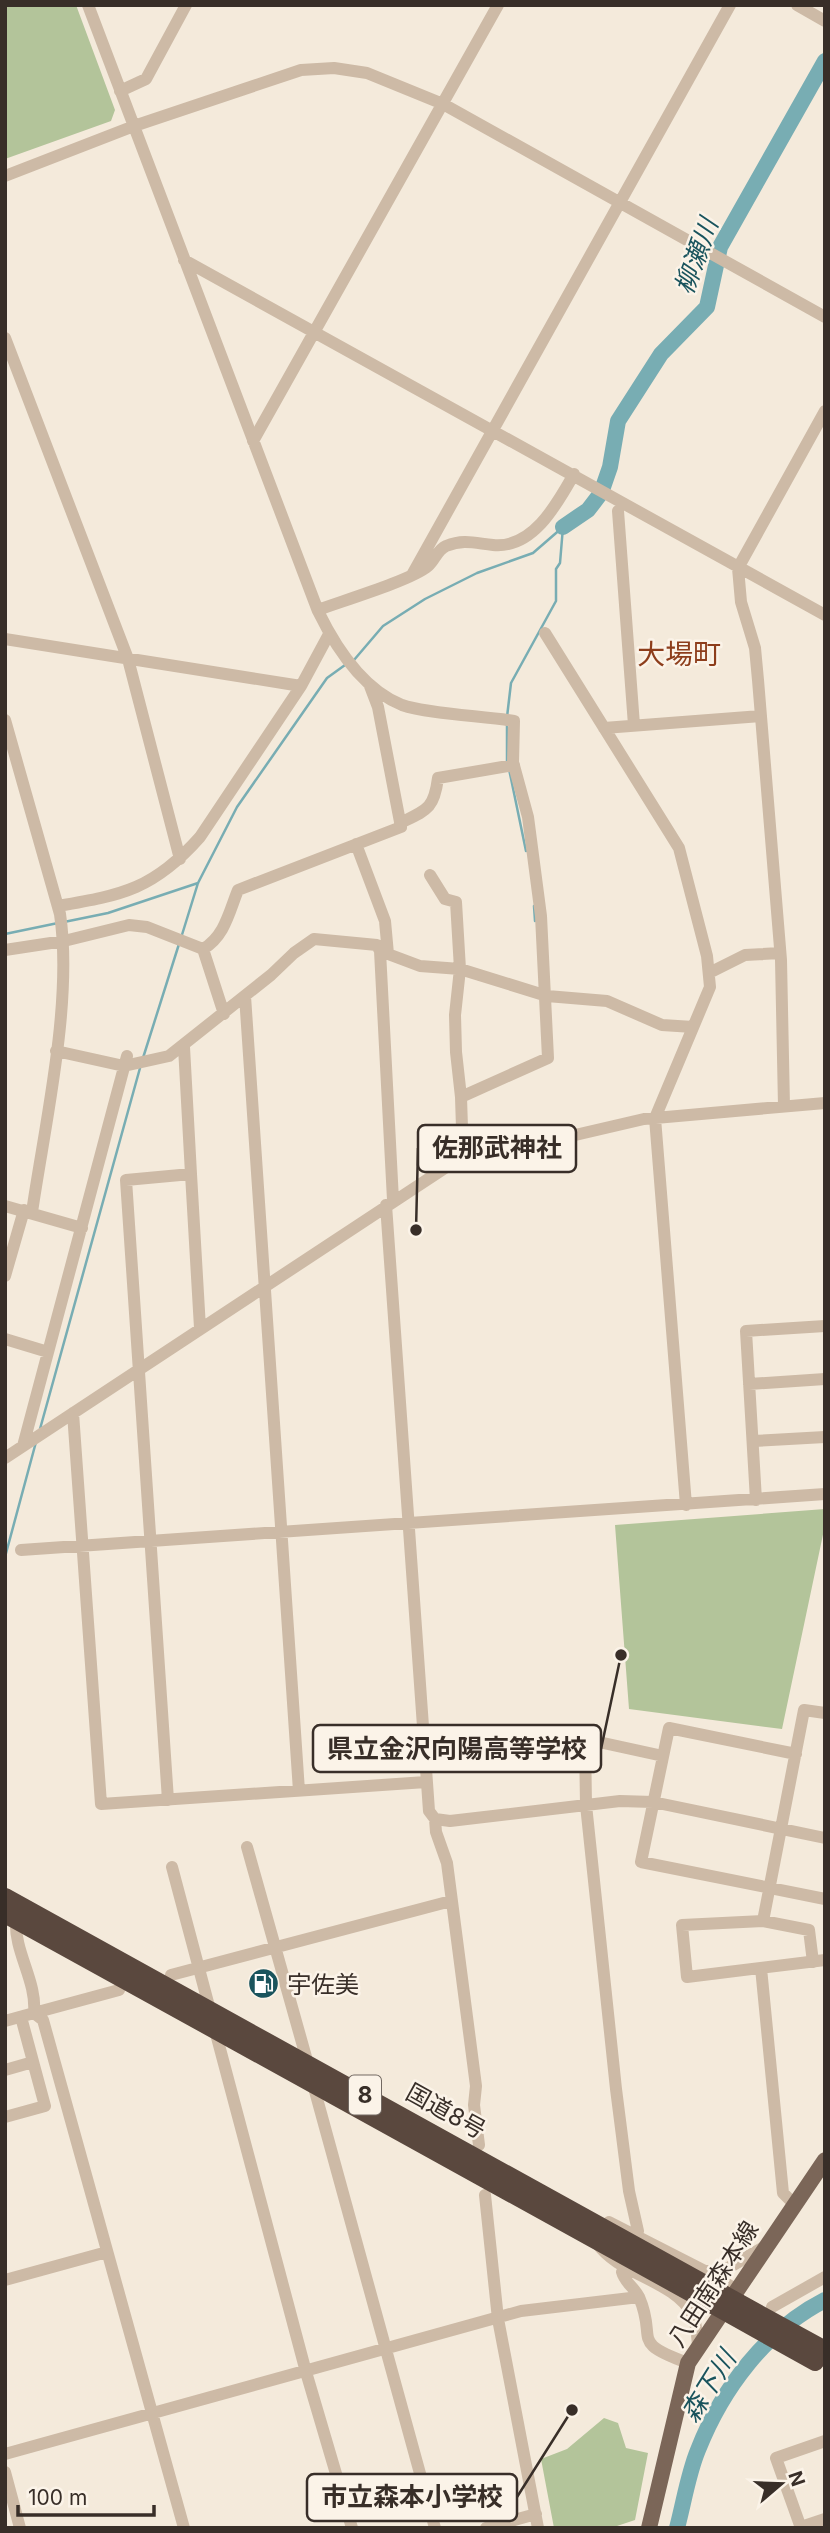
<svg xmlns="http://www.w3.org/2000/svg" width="830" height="2533" font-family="Inter,'Noto Sans JP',sans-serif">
<rect width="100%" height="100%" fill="#f4eadb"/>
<!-- green -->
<path fill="#b3c49a" d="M5,5H76L115,110L111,121L5,159Z
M825,1509V1525L782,1729L629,1709L615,1525Z
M604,2418L618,2423L626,2448L648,2453L635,2520L611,2528H554L541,2459L567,2449Z"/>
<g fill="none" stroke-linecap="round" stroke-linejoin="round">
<!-- stream -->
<path stroke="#78adb3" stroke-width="2.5" d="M354,660L383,626L425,599L477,573L533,553L563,527
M507,717L511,683L556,601V569L560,563L563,527
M507,723V762
M509,769L526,851
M534,906L535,921
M64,922L108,913L198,883
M5,934L58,923
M181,938L198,883L237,807L327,678L345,665
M143,1058L179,944
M40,1429L140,1068
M5,1557L36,1442"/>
<!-- river -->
<path stroke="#78adb3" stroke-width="16" d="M563,527L588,510L601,493L610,467L618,421L661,354L707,307L720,247L825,61
M677,2528C684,2502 688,2474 698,2450C722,2389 766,2330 825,2300"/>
<!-- minor -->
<path stroke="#cdbaa6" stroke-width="12" d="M88,5L318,611C336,648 362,689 402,705C428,714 484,716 514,721L513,762L528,817L541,916L548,1058L461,1097L463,1159
M797,5L825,21
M120,91L146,79L186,5
M5,176L134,126L301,70L334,68L367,73L443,104L825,317
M184,260L825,615
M5,338L128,659L180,859
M253,441L498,5
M618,511L634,725
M412,575L730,5
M318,610C342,601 412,580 428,566C435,560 437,550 446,546C464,539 474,543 493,545C533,549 557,504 574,474
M545,633L679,848L707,956L710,987L655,1118L686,1505
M5,639L301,686
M5,720L60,914C73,1002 45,1123 32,1212
M604,728L761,716
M400,823C427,810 434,809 438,778L514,765
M356,844L385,921L388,954
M430,875L445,899L456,902L460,969L455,1015L456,1052L461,1097
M58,906C123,895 154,889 200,837L301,686L329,634
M203,949L224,1014
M5,950L64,941L129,925L147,927L203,949C225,936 229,912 238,890L401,827L378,707L370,686
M380,951L393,1200
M709,973L745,955L780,953
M245,996L299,1791
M184,1047L191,1174
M56,1051L124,1066L169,1056L271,975L294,953L314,939L377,945L380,951L420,966L460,969L547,996L607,1001L662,1025L693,1027
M784,1106L781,960L758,680L755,648L741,602L738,568L825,411
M386,1205L429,1811L435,1819L450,1821L620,1801L653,1802L825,1838
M5,1206L82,1228
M5,1276L24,1210
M5,1339L48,1352
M749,1384L825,1379
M73,1413L101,1804L426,1782
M753,1441L825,1437
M23,1446L127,1056
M5,1458L451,1164L644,1119L825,1103
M756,1500L746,1331L825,1326
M21,1550L825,1494
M796,1754L669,1728L641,1862L825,1899
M168,1800L126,1180L191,1174L200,1328
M435,1819L436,1832L447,1863L476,2086L474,2105L479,2145
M247,1847L308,2064
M172,1867L210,2010
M763,1921L804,1710L825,1713
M813,1962L809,1930L763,1921L682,1925L687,1977L825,1960
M761,1968L783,2193L794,2204
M171,1975L451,1901
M34,2013L43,2020L184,2528
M34,2013L119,1990
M5,2021L34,2013C37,1981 14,1952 16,1920
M215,2030L306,2372L352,2528
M5,2070L33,2062
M313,2084L435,2528
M5,2117L45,2106L21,2017
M485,2195L498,2319L538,2528
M609,2222L705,2271H723L764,2247
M638,2231L629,2191L616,2089L586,1805L585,1739L663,1756
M597,2243C618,2275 674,2280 692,2314C697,2323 697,2336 698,2346
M706,2271L737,2290
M5,2280L107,2252
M639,2297C658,2341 628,2341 688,2363
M772,2307L825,2277
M5,2454L521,2311L639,2297C634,2287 625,2283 622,2272
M5,2472L20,2528
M801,2527L825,2519
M486,2528L536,2514
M801,2528L776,2458L825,2441"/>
<!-- major -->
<path stroke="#7b6658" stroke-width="16" d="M649,2528L688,2363L825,2160"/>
<!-- highway -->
<path stroke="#5a483e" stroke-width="18" d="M5,1897L723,2294
M5,1914L713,2305"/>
<!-- highway-bridge -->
<path stroke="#5a483e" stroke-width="18" d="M723,2294L825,2350
M713,2305L815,2362"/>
</g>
<!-- icons -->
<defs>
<symbol id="fuel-disc" viewBox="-11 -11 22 22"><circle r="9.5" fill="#1a545d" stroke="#fbf3e8"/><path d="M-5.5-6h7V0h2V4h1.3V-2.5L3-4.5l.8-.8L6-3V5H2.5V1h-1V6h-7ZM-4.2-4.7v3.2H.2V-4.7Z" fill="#fff"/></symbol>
</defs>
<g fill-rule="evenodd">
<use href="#fuel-disc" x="246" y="1966" width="35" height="35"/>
</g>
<g text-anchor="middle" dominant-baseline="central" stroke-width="5" stroke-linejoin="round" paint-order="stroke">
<!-- shield labels -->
<rect fill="#fbf3e8" stroke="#726962" stroke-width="2" x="349" y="2075.5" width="32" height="39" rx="5"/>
<g font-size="23" font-weight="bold" fill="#382e28">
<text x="365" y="2095">8</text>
</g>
<!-- poi labels -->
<g font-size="24" fill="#382e28" stroke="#fbf3e8" text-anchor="start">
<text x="287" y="1984">宇佐美</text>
</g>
<!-- street labels -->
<g font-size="24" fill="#382e28" stroke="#fbf3e8">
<text transform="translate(446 2111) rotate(29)">国道8号</text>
<text transform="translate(713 2284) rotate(-57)">八田南森本線</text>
</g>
<!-- water labels -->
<g font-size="26" font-style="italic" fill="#1a545d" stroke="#fbf3e8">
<text transform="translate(696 256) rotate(-70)">柳瀬川</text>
<text transform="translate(708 2386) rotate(-58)">森下川</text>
</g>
<!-- quarter labels -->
<g font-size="28" fill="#8d3d1b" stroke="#fbf3e8">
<text x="679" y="654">大場町</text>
</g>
</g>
<!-- callouts -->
<path fill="none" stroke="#382e28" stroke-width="2.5" d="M416 1230L418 1148M621 1655L601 1749M572 2410L517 2497"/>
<g fill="#382e28" stroke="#fbf3e8" stroke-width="2.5">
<circle cx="416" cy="1230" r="7"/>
<circle cx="621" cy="1655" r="7"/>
<circle cx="572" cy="2410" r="7"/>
</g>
<g fill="#fbf3e8" stroke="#382e28" stroke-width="2.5">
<rect x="418" y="1125" width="158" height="47" rx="7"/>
<rect x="313" y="1725" width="288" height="47" rx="7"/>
<rect x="307" y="2474" width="210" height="47" rx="7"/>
</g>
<g font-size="26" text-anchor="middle" font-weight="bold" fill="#382e28">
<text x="497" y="1157">佐那武神社</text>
<text x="457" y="1758">県立金沢向陽高等学校</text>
<text x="412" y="2506">市立森本小学校</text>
</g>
<!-- border -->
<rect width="830" height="2533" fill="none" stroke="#382e28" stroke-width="14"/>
<!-- north arrow -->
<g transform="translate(781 2484) rotate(71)" stroke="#fbf3e8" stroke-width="5" paint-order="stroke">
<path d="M0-5L12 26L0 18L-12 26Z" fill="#382e28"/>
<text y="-10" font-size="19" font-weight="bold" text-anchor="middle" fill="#382e28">N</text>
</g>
<!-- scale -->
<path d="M18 2505v10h136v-10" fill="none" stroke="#382e28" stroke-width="3.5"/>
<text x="28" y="2505" font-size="21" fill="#382e28" stroke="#fbf3e8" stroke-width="5" paint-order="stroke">100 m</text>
</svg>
